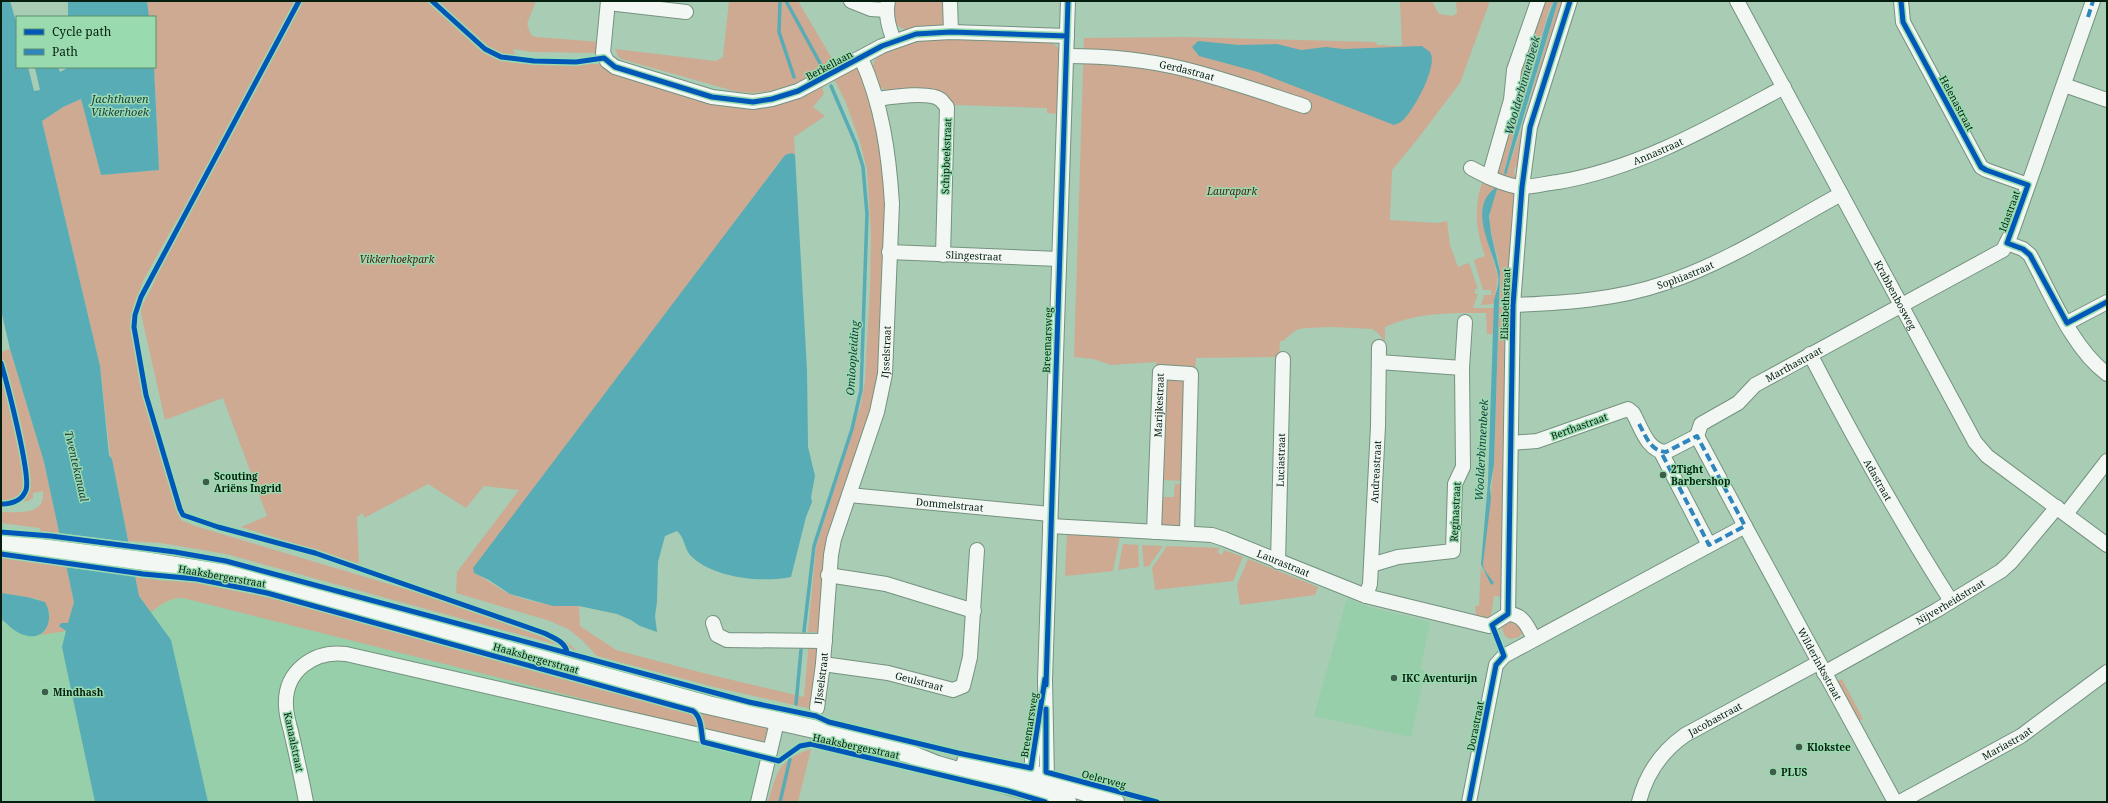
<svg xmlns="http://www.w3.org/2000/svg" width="2108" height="803" font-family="'Noto Serif',serif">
<rect width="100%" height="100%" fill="#a8ccb4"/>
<!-- built -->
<path fill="#96cfa9" d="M1,514L5,530L178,550L262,569L438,620L439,634L763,718L757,802H1Z
M1347,598L1368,607L1430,622L1420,669L1425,670L1411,737L1314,716Z"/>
<!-- green -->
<path fill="#ceaa93" d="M147,1H536L527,24L531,35L536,37L601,42L599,53L532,52L513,49L518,62L606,64L750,108C777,107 797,95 821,83L824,94L813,107L825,116L794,137L795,155L791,153L785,155L525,501L474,573C485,578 495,586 506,592C523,602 559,607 579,606L580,626L616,650L703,673L804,697L809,641L823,642L817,710L714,687L597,656L582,640L568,629L550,621L456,593L457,572L519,490L484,486L466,508L428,484L364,518L363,513L357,517L359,564L241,527L267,516L223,398L165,420L140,309L152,287L178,218L144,279L133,308L151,406L181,520L195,526L546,631L562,638L576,650L226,554L161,543L128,541L112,459L110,455L100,366L42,121L63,107L81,99L101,175L159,170L154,67L155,17H149Z
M729,1H798L834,62C801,82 773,98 734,91L628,61L619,58L615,49L716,61L723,57Z
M895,1H945V26L905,30L895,24L893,7Z
M1400,1H1432L1439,14L1452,16L1457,13L1456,1H1490L1460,83L1416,141L1392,170L1390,220L1437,223L1447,221L1450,245L1458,267L1469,263L1478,289H1475V294H1478L1473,308H1494L1493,334H1487L1486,313C1451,313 1418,312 1385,327V342L1377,332L1372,329L1333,327L1304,328L1296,330L1283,341H1280L1279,357L1196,358L1195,371L1156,369V362L1111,365L1093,359L1074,357L1084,38L1183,37L1376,42L1377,45L1402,46Z
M1543,1H1554L1549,10C1534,65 1517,118 1504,173L1506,174L1520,133L1558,1H1565L1521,168L1515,167L1514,172L1516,178L1514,181L1501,175L1497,171C1504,137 1509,103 1518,71C1525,46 1540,26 1543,1Z
M934,37L1049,41L1061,50L1057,114L1047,113V108L955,105V103L887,91C879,88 877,83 874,75C865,45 914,42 934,37Z
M854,65L864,72L887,176L878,394L828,550L818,632H808L816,547L861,404L865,381L870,289L871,233L867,170L860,142L846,103L833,77Z
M1483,180L1516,193L1508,303L1499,304C1500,294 1501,282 1500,272C1498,249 1486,230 1491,207L1483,211V219L1489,247L1498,276L1494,304L1481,305L1484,295H1491V290H1483L1474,260L1485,256C1476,231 1473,206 1483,180Z
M1499,307H1508L1503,597L1494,596L1491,616L1487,618L1476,615L1475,606H1479L1481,564L1482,570L1494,583L1484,569L1483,564L1494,465Z
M10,349L44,462L74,602L68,624L60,626L66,631L41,635L46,629L50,613L38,599L1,593V554L47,560L40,528L1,523V512C18,512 46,516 43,491L33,493V498L28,501L1,503V352Z
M1184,379L1185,481L1161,480L1165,380Z
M1175,484H1185L1181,525L1176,528L1160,525L1159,497H1174Z
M1067,533L1120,536L1113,571L1065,576Z
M1123,544L1138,545L1139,567L1118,570Z
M1142,545L1163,546L1149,566L1144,567Z
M1167,546L1220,548L1217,552L1222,555L1224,550L1243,557L1233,581L1155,590L1152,568Z
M1248,559L1318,587L1315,595L1240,605L1237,585Z
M135,576L165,581L184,578L226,585L701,716L705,707L767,724L769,730L767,739L761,742L749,741L183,598C169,598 162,604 151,612L139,596Z
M1515,619L1523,632L1519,637L1510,639L1505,636L1502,629L1504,623Z
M1842,679L1863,719L1859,721L1838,681Z
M811,749L798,802H768C778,770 777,761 811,749Z"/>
<!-- water -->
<path fill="#58acb5" d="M1,1H10L17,25V67H28L34,91L40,90L35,68L37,67H58L60,72L69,67H154L159,170L101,175L81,99L63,107L42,121L100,366L109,455L112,459L139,596L171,640L208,802H95L62,647L66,631L59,626L61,623H68L74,602L44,462L10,349L1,310Z
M68,1H147L149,17H68Z
M1554,1H1558L1506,175L1504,173C1512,142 1520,111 1530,80C1539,53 1543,27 1554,1Z
M1198,41L1239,45L1277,44L1301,50L1326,47L1343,49L1422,46C1424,48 1428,50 1430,52C1439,65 1413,112 1402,121C1400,123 1396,124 1394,125L1258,72L1199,56L1192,47Z
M792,153L795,155L807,370L808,447L815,476L811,497L812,502L806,517L791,577C761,583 712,578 690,555C684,548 685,538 677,531L665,536L658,562L657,602L655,616L657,632L640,626L631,620L617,614L579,606H553L510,594L489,580L474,573L473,568L785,155Z
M1495,188L1497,189L1489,216L1491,233L1500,272L1496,399L1494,465L1490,487L1491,499L1483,564L1484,569L1494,583L1491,585L1481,564L1488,482L1494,300C1496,292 1500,283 1498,275C1493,249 1467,209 1495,188Z
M1,593L27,597L45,602C55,619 46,642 24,635C14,632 9,625 1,619Z"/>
<!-- pier -->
<path fill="#a8ccb4" d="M57,533L130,542L137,576L64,567Z"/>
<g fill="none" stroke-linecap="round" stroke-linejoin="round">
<!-- stream -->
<path stroke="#58acb5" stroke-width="3.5" d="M780,1L779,32L794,77
M786,1L821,65
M804,631L814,546L852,429L861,390L867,214L863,167L856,144L831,86
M796,704L801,650
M780,802L790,759"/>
<defs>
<g id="minor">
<path d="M608,1L603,53L607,61L615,67L712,97L753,102L772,99L798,91L882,46L916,34L951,32L1067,36"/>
<path d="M851,1L871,9L886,10"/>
<path d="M888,1C885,15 889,28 894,41"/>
<path d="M950,1L951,32"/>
<path id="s1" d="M1737,1L1975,442L1987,456L2107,545"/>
<path d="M1901,1L1903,22L1981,167L1986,170L2028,185"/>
<path d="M608,3L686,12"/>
<path id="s2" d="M1066,56C1103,56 1148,60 1184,69C1225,79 1264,93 1304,106"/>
<path d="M2064,85L2107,100"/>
<path d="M877,99C891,97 930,91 941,100C943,102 945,105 947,107L943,255"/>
<path id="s3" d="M1471,168C1486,176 1505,186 1522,187C1534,187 1547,183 1558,182C1640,168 1712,126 1784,87"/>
<path d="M1489,177L1511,100L1514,70L1538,1"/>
<path d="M2007,243L2023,249L2030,255C2051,294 2072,348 2107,374"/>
<path id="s4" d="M889,252L1059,259"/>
<path id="s5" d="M1513,305C1564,303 1616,300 1665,283C1724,264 1786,224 1841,194"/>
<path d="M2067,323L2107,302"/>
<path id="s6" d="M1810,354C1854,439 1900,521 1951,601"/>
<path d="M1462,368L1465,322"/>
<path id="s7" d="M1697,436L1701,424L1738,403L1755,385L2003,250L2011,234L2093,1"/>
<path d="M1661,452L1709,545"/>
<path id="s8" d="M849,495L1050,514"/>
<path d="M2066,514L2107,461"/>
<path id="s9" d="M1050,526L1212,535L1224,539L1366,596L1489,626L1508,614"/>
<path id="s10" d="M1745,526L1895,802"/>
<path id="s11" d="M1154,532L1160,372L1191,374L1187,533"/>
<path id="s12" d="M1278,562L1283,359"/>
<path d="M1371,565L1398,557L1453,551L1455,484L1463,467L1462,368L1379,362"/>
<path d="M828,575L886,584L974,611"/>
<path id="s13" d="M1366,596L1370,584L1378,426L1379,347"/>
<path d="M1508,614L1513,305L1522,187L1530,127L1570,1"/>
<path d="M1508,614C1523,614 1528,627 1534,639"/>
<path d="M713,623L717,635L727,640L825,641"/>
<path id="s14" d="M823,664L888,673L953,690L963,686L970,657L977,550"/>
<path id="s15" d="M1824,673L1937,610L2001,571L2011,562L2057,507"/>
<path id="s16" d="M817,708L823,664L831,555L834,539L877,412L885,374L892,204C889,154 882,104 861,58"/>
<path d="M1032,774V757L1040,717"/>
<path d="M1047,779L1045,679L1068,1"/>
<path d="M306,802C302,780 297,758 292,736C290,726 286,716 286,706C284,671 314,650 346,654L770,751"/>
<path d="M758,802L777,722"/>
<path d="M1469,802L1496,665L1504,656L1745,526L1697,436L1666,452C1647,451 1641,427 1633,413L1628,409L1537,441L1511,443"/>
<path id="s17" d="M1639,802C1646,774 1661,752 1685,735L1818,663"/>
<path id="s18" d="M1900,802L2021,736L2107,672"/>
</g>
<path id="major" d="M1,543L144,561L239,576L708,705L814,729L910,754L937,765L1067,802
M966,762L1032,774L1115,802"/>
</defs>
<!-- minor casing -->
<use href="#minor" stroke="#75927f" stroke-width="16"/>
<!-- major casing -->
<use href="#major" stroke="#75927f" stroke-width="20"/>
<!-- minor -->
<use href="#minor" stroke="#f2f7f4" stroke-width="14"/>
<!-- major -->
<use href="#major" stroke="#f2f7f4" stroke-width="18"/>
<!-- quiet -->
<path stroke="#3086bc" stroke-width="4" stroke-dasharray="8 4" stroke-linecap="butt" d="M2088,17L2093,1
M1639,424C1646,436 1650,451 1666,452L1697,436L1745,526L1709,545L1661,452"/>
<defs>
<path id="cycleway" d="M299,1L141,297L135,315L134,327L146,395L180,509L183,515L218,527L315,553L544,633C554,638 566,642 567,653
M432,1L485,49L501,57L534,61L576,62L604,58L615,67L712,97L753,102L772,99L798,91L882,46L916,34L951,32L1067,36
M1901,1L1903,22L1981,167L1986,170L2028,185L2007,243L2023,249L2030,255L2067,323L2107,302
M1,363C7,383 31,475 26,490C22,501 11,504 1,504
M1,532L51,536L175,552L226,561L749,702L816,716L829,722L958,753L1031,768L1045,679
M1,554L143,574L197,579L267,593L693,711C702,717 701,732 703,742L779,761L800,746L811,744L1008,791L1045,802
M1046,685L1068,1
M1046,709V772L1157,802
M1469,802L1496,665L1504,656L1492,625L1508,614L1513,305L1522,187L1530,127L1570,1"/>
</defs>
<!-- cycleway casing -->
<use href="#cycleway" stroke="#99dbaf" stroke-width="8"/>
<!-- cycleway -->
<use href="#cycleway" stroke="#0057b8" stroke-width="5"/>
</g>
<!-- markers -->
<g fill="#3d5c49" stroke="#99dbaf" stroke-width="1.5">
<circle cx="1663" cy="475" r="4"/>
<circle cx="206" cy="482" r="4"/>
<circle cx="1394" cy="678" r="4"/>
<circle cx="45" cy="692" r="4"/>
<circle cx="1799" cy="747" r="4"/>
<circle cx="1773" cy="772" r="4"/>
</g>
<g text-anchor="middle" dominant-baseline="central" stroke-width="3" stroke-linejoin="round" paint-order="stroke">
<!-- street labels -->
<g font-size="10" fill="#041f0f" stroke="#99dbaf">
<text transform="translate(829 65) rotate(-28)">Berkellaan</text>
<text stroke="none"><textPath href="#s2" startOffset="122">Gerdastraat</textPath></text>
<text transform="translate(1957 103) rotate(62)">Helenastraat</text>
<text stroke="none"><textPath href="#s3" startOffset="196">Annastraat</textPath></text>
<text transform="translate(946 156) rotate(-88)">Schipbeekstraat</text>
<text transform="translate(2009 211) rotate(-70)">Idastraat</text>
<text stroke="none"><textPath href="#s4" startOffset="85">Slingestraat</textPath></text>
<text stroke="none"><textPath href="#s5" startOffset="176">Sophiastraat</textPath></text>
<text stroke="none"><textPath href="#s1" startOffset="334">Krabbenbosweg</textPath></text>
<text transform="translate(1505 304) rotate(-88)">Elisabethstraat</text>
<text transform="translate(1047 340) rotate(-88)">Breemarsweg</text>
<text stroke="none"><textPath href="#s16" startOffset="365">IJsselstraat</textPath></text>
<text stroke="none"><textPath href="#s7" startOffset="124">Marthastraat</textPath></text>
<text stroke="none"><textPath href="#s11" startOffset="127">Marijkestraat</textPath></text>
<text transform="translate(1579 426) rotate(-20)">Berthastraat</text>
<text stroke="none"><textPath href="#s12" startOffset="102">Luciastraat</textPath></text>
<text stroke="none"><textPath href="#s13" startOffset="125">Andreastraat</textPath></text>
<text stroke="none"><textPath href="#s6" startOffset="143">Adastraat</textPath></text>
<text stroke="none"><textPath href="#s8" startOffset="101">Dommelstraat</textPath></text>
<text transform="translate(1455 512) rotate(-87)">Reginastraat</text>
<text stroke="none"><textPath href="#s9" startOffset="239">Laurastraat</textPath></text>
<text transform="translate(222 576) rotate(10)">Haaksbergerstraat</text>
<text stroke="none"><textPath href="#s15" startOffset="145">Nijverheidstraat</textPath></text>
<text transform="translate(536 658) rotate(16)">Haaksbergerstraat</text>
<text stroke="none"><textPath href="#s10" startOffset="157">Wilderinksstraat</textPath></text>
<text stroke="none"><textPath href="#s16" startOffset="30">IJsselstraat</textPath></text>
<text stroke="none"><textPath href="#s14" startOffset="98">Geulstraat</textPath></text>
<text stroke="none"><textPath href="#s17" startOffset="117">Jacobastraat</textPath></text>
<text transform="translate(1029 725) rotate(-81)">Breemarsweg</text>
<text transform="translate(1475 726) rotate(-79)">Dorastraat</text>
<text transform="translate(294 742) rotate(78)">Kanaalstraat</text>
<text stroke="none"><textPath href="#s18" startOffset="122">Mariastraat</textPath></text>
<text transform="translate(856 746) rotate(12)">Haaksbergerstraat</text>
<text transform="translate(1104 779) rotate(15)">Oelerweg</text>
</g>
<!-- park labels -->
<g font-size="10" font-style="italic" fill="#4a190d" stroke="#99dbaf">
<text x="1232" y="191">Laurapark</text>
<text x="397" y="259">Vikkerhoekpark</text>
</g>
<!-- poi labels -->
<g font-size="10" font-weight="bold" fill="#041f0f" stroke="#99dbaf" text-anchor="start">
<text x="1671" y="469">2Tight<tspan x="1671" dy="12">Barbershop</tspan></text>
<text x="214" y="476">Scouting<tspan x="214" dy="12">Ariëns Ingrid</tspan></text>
<text x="1402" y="678">IKC Aventurijn</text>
<text x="53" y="692">Mindhash</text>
<text x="1807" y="747">Klokstee</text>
<text x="1781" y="772">PLUS</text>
</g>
<!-- water labels -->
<g font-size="11" font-style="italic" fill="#1a3940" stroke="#99dbaf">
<text transform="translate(1522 85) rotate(-74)">Woolderbinnenbeek</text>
<text x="120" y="98">Jachthaven<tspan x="120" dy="13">Vikkerhoek</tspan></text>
<text transform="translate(852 358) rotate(-86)">Omloopleiding</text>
<text transform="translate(1481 450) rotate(-87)">Woolderbinnenbeek</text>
<text transform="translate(77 466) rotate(77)">Twentekanaal</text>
</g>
</g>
<!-- border -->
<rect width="2108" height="803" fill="none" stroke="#041f0f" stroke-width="4"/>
<!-- legend -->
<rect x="16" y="16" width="140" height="52" fill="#99dbaf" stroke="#5d906f"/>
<rect x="24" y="29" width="20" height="6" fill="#0057b8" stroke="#5d906f"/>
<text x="52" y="36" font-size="12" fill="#041f0f">Cycle path</text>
<rect x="24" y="49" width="20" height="6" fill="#3086bc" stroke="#5d906f"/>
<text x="52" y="56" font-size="12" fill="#041f0f">Path</text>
</svg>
